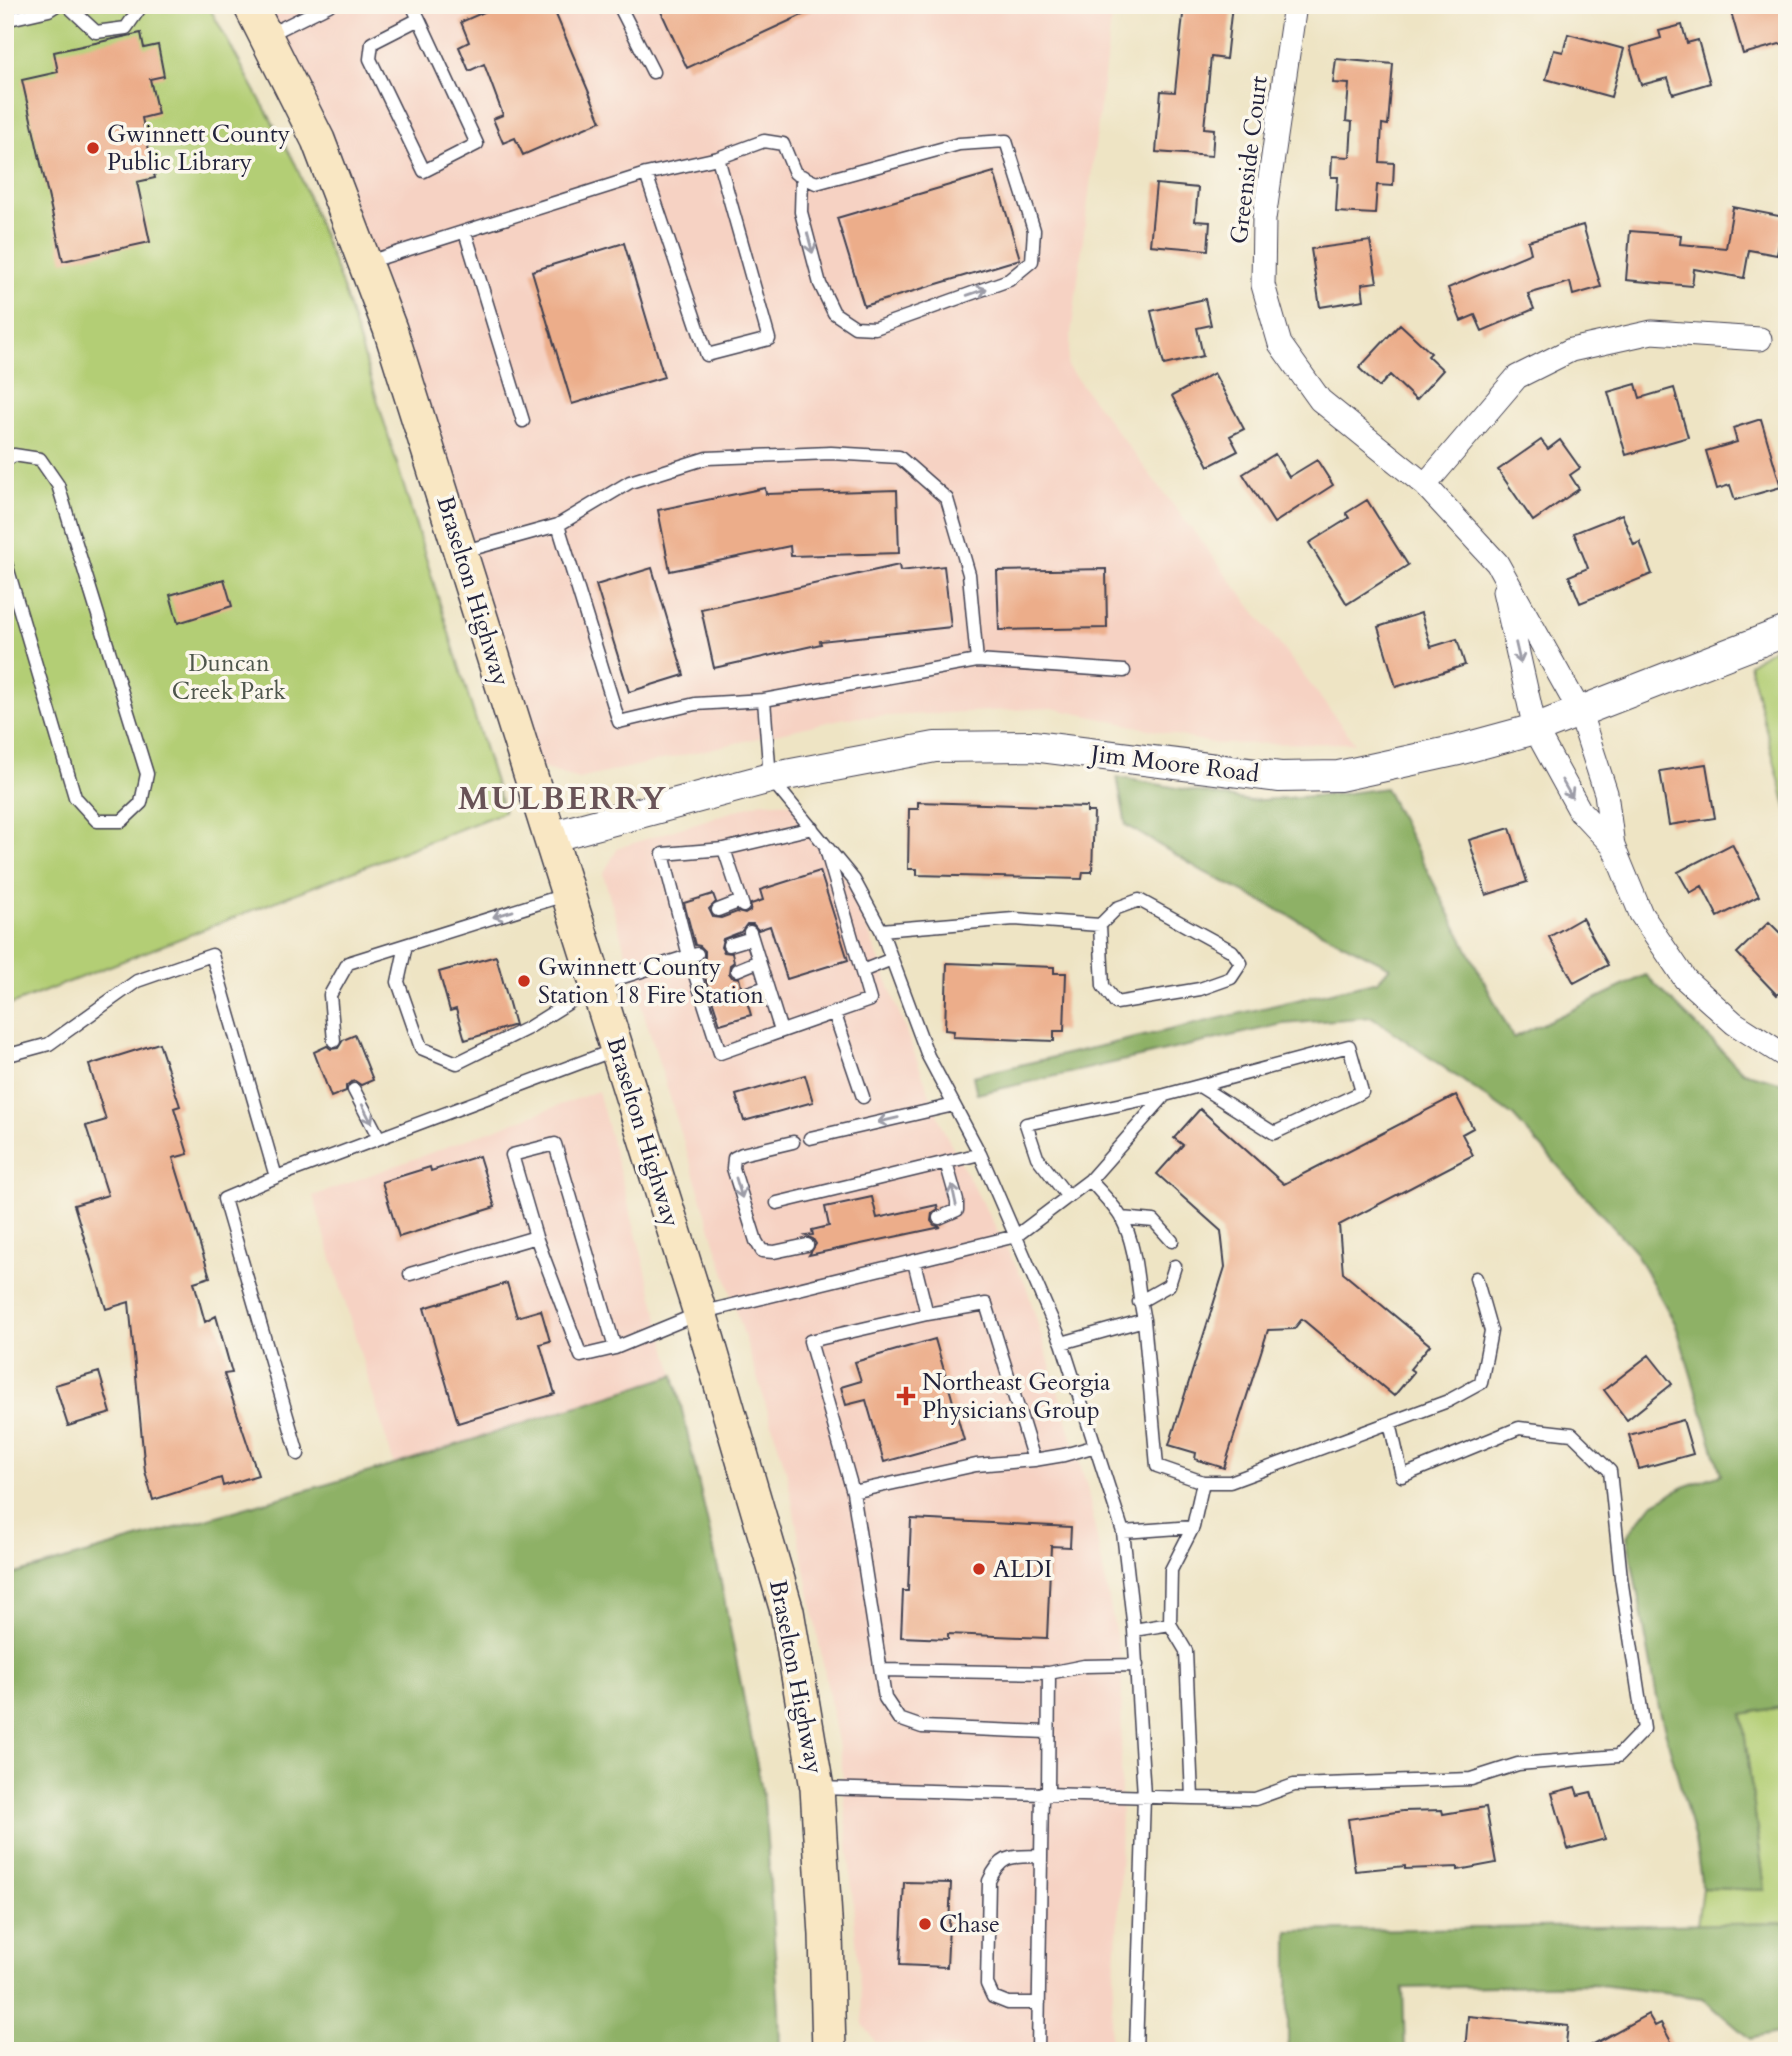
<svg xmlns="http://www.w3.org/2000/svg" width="1792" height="2056" font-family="Cardo,serif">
<rect width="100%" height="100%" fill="#fbf7ec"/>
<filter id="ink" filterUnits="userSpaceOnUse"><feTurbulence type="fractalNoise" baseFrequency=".0143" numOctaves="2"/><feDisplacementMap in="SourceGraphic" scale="14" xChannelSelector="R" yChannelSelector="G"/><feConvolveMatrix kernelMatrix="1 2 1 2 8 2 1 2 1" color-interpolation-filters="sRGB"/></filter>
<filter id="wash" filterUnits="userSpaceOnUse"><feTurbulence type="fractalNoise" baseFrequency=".00686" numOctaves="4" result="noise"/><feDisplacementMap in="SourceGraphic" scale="28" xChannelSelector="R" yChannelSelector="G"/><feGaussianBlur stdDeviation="1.57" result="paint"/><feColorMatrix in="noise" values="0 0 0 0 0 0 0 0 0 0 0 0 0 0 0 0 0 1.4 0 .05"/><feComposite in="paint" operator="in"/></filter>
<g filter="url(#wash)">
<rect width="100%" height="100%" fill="#eee4c4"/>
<!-- built -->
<path fill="#f6d2c3" d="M261,5H1113L1067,366L1355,743L1217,744L1052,708L845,718L579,779L538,767Z
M762,802L795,803L852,888L943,1129L1026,1285L1087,1487L1122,1666L1120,1889L1109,2051H997L875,2042L863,2024L841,1758L786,1470L638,995L603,874L618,848Z
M598,1091L674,1375L394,1465L313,1196Z"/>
<!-- green -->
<path fill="#b3ce74" stroke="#6a7858" stroke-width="2" d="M5,5H208L296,165L342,285L504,812L5,1007Z
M1787,639V810L1749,664Z
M1787,1706V1923L1697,1925L1702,1888L1765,1890L1742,1714Z"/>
<!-- forest -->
<path fill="#8eb166" stroke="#586a50" stroke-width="2" d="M1117,777L1249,801L1341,794L1385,788L1513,1038L1646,975L1743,1072L1787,1084V1706L1742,1714L1765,1890L1702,1888L1695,1840L1659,1708L1627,1536L1652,1504L1684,1487L1721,1474L1676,1325L1634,1250L1513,1116L1372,1017L1283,1024L977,1094L973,1076L1378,981L1390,967L1204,872L1126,825Z
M674,1375L718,1568L764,1801L779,2008L780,2051H5V1577L394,1465Z
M1787,1923V2031L1750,2039L1702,1998L1592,1984L1403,1988L1405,2051H1288V1931Z"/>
<g id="blocks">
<!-- building -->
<path fill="#ecad8a" d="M500,5H552L601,121L523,155L515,138L503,143L493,119L503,115L484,64L469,71L459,47L469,42L461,22Z
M658,5H824L687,68Z
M1184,5H1232L1226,59L1211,57L1204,128L1214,129L1212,156L1156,152L1161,91L1175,92Z
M1729,5H1787V42L1743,54Z
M1682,25L1687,43L1698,40L1710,83L1673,94L1668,78L1641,85L1630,47L1661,38L1659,31Z
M141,33L144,48L158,45L164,76L150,79L158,114L142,118L155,178L137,182L150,242L63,261L22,80L58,72L54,52Z
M1568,34L1624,49L1611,97L1546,79L1554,50L1563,52Z
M1336,59L1393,64L1388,125L1382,124L1380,162L1394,163L1393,186L1377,185L1375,214L1336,212L1338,177H1331L1332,156L1350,157L1352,122L1346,121L1349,84L1333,83Z
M994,172L1020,259L864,306L837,218Z
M1156,184L1198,188L1195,221L1210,222L1208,250L1150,245Z
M1733,207L1784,217L1777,255L1749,250L1744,278L1694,269L1692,286L1626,280L1630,231L1681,235L1680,244L1726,248Z
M1583,225L1601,287L1573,295L1570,282L1528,294L1534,309L1482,331L1475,315L1461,321L1448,288L1531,253L1528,241Z
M1370,241L1377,282L1362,284L1364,300L1320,307L1311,249Z
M624,243L664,377L572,404L532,271Z
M1205,299L1211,325L1197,328L1203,356L1164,365L1151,311Z
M1400,324L1431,353L1428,356L1443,370L1416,400L1390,375L1379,387L1359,368Z
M1214,373L1244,429L1230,436L1238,451L1209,466L1172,396Z
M1636,384L1640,398L1674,388L1688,437L1626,455L1608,392Z
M1761,419L1781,487L1735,500L1730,485L1717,489L1706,451L1737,442L1733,428Z
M1541,440L1548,449L1560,440L1580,468L1570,475L1579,489L1533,521L1498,470Z
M1275,454L1289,477L1317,460L1333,485L1274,523L1243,474Z
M765,488L766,494L897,490L899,553L791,556L790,546L670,571L658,510Z
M1367,500L1408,565L1347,604L1309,543L1349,518L1346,513Z
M1622,514L1634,545L1640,542L1652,574L1580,603L1569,576L1588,568L1574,533Z
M899,565L900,571L944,566L951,627L820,641L821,644L714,668L701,609Z
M652,568L684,675L629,692L596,585Z
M1106,569L1107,628L999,630L997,571Z
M224,579L232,606L178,623L170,595Z
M1421,613L1431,647L1457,639L1465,665L1396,687L1378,627Z
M1706,764L1715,818L1669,825L1660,771Z
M918,802L1087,807V812H1094L1092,872H1083L1082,879L917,875V869H908L909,809H918Z
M1510,828L1527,882L1486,895L1469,840Z
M1732,844L1759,896L1718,917L1702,886L1690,893L1678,872Z
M820,871L848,960L787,979L770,926L758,930L753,924H747L741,932L723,939L721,947L724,952L732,953L734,962L730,965L729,973L732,977L739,978L741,986L736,991V997L741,1002H747L751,1015L720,1024L700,962L705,957V951L700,946L695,945L684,903L713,894L716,902L709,909L713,917L721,918L737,912L745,914L750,911L751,904L763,900L760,890Z
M1582,918L1608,965L1574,983L1549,937Z
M1769,922L1787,940V986L1777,995L1737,953Z
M496,956L515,1025L465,1040L456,1009L450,1011L439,972Z
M947,963L1054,967V973H1066L1064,1031H1054V1041L953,1037L954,1031L945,1030Z
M355,1035L373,1080L361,1085L355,1081L351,1082L346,1086V1091L331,1097L314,1052L327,1046L331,1049L338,1048L343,1040Z
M159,1043L180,1106L174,1108L188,1154L173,1158L210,1277L194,1282L205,1322L216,1316L232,1373L224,1374L258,1475L223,1486L221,1478L153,1500L145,1471L129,1302L106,1309L74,1205L108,1195L86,1126L106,1120L89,1065Z
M805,1075L813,1102L744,1121L736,1095Z
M1456,1095L1473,1128L1462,1134L1473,1155L1339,1225L1343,1273L1430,1345L1410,1369L1414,1372L1394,1396L1302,1319L1294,1329L1268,1330L1224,1468L1195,1459L1196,1453L1169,1445L1225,1267L1221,1231L1157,1174L1183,1145L1174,1138L1200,1109L1284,1184Z
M479,1156L495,1207L399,1237L382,1182L430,1167L431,1171Z
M872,1197L877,1218L937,1205L938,1209L932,1213L931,1221L934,1225L941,1227L809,1255L816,1244L813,1239L806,1236L813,1235L812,1230L829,1226L825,1207Z
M507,1283L517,1317L541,1310L550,1341L540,1344L555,1394L458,1423L424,1308Z
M935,1339L964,1440L884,1462L866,1400L846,1405L841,1387L861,1381L855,1362Z
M1649,1355L1672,1384L1627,1420L1604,1390Z
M99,1372L111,1413L68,1426L55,1385Z
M1683,1420L1693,1454L1639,1469L1629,1435Z
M911,1519L1071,1527L1070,1547L1051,1546L1047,1638L948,1634V1639L901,1637L903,1591H908Z
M1575,1787L1578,1795L1591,1792L1605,1839L1568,1849L1552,1793Z
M1486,1807L1496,1863L1458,1870V1867L1405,1869V1866L1355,1871L1348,1819L1403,1811L1442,1810L1443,1814Z
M904,1882L951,1883L947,1967L900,1965Z
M1648,2014L1655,2026L1661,2023L1676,2051H1581Z
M1468,2016L1568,2026L1565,2051H1465Z"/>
</g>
</g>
<g filter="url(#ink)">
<use href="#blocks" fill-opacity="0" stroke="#413f50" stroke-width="2"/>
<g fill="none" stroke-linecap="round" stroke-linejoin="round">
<defs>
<path id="service" d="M67,5L96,32L126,28L142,5
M412,5L419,19L477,144L424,171L370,59L372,43L419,19
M619,5L653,72
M5,20L49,10L57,5
M266,36L329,5
M718,158L764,141L783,144L795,173L816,183L959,144L1006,141L1034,230L1032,261L1009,280L875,328L855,327L834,313L820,284L801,212L802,176
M465,232L523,421
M365,263L646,174L707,355L769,339L718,158L646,174
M5,461L14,455L40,459L58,485L147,774L141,803L122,821H97L75,797L5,560
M558,525L619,722L695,704L764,700L770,778L854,880L881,930L928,1056L980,1154L1062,1343L1123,1532L1134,1630L1144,1796L1136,2051
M461,552L558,525L630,482L707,458L831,453L899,457L947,499L969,574L977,661
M764,700L977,661L1124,671
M724,849L743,906
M718,910L741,901
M881,930L1014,919L1100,925L1103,986L1116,1003L1200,989L1231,978L1241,963L1232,951L1139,900L1117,908L1100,925
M750,932L781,1031
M406,945L398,982L421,1048L457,1063L528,1028L597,985L689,956L720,1053L870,1000L826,849
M729,945L752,938
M697,954L689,956L663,854L724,849L812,828
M737,970L759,961
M862,971L892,959
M744,994L767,987
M834,1012L863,1097
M334,1041L330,995L348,963L568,894
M5,1056L49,1044L137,981L212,955L276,1177
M354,1090L379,1138
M810,1138L954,1105
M793,1142L742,1154L734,1158L733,1168L756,1241L762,1251L774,1252L807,1245
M1090,1180C1100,1192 1114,1205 1122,1219C1138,1250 1136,1286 1144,1320L1157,1466L1203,1482H1230L1448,1401L1481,1383L1491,1331L1476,1278
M1068,1197L1037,1157L1026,1124L1165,1095
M777,1203L980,1154
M939,1218L957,1210V1201L946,1162
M1121,1218L1154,1221L1172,1241
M914,1262L927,1314
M410,1274L536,1237
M1139,1302L1169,1285L1175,1266
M1062,1343L1144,1320
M615,1348L555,1144L512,1155L536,1237L581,1356L615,1348L700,1313L1016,1236L1090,1180L1165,1095L1349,1046L1362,1092L1274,1133L1201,1087
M298,1454L224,1199L276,1177L617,1049
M853,1492L976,1465L1034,1460
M1123,1532L1193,1527L1203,1482
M1134,1630L1170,1624L1171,1570L1193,1527
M881,1670L1049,1673L1084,1666L1137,1665
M1047,1732L922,1727L899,1719L885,1698L853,1492L810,1341L927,1314L986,1304L1034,1460L1064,1455L1096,1446
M817,1788L1192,1798L1186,1651L1170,1624
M1048,1793L1049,1673
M1192,1798L1255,1799L1294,1785L1471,1779L1518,1764L1618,1756L1644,1729L1621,1578L1610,1471L1572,1434L1519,1428L1402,1476L1390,1423
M1039,2003H1008L993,1997L987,1984L989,1881C1002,1852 1014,1857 1041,1856
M1038,2051L1042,1793"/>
<path id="minor" d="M1295,5L1264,219L1263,285L1280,344L1320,400L1425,485L1497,563L1579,710L1606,793L1613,846L1641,914L1685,979L1734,1023L1787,1057
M1425,485L1517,377L1571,350L1652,332L1760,339
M1504,591L1535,729L1580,811L1613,846"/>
<path id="tertiary" d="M550,837L770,778L935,747L1033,746L1280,777L1339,776L1458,750L1535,729L1787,631"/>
<path id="secondary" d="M250,5L318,140L390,329L700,1313L787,1611L817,1788L826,1935L829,2051"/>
</defs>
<!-- service casing -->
<use href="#service" stroke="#413f50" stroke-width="15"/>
<!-- minor casing -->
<use href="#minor" stroke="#413f50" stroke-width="25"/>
<!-- tertiary casing -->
<use href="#tertiary" stroke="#413f50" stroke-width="32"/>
<!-- secondary casing -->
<use href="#secondary" stroke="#413f50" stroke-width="36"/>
<!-- service -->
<use href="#service" stroke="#fff" stroke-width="12"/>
<!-- minor -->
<use href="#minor" stroke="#fff" stroke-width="23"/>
<!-- tertiary -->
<use href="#tertiary" stroke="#fff" stroke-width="30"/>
<!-- secondary -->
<use href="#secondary" stroke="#f9e7c3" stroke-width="33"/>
</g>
<!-- one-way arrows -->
<defs><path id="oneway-shaft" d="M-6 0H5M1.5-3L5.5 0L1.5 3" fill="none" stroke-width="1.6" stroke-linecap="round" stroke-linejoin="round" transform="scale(1.75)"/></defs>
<g stroke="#9c9ca7">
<use href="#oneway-shaft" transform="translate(810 243) rotate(75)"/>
<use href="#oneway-shaft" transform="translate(977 292) rotate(-19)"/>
<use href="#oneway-shaft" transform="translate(1518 653) rotate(77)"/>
<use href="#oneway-shaft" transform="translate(1567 789) rotate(60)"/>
<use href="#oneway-shaft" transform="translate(503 914) rotate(163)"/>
<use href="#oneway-shaft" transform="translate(367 1114) rotate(63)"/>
<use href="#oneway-shaft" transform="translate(888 1120) rotate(167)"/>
<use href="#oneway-shaft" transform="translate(739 1188) rotate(73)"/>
<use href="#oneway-shaft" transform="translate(954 1195) rotate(-102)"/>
</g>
</g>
<!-- markers -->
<g fill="#c8321e" stroke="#fbf7ec" stroke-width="2.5">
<circle cx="93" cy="148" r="7"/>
<circle cx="524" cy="981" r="7"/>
<path d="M902.5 1385.5h7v7h7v7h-7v7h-7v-7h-7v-7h7z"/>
<circle cx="979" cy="1569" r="7"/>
<circle cx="925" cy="1924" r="7"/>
</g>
<g text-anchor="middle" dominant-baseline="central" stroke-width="7" stroke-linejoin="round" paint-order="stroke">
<!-- poi labels -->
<g font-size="24" fill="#22223b" stroke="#fbf7ec" text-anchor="start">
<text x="107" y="134">Gwinnett County<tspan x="107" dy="28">Public Library</tspan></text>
<text x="538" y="967">Gwinnett County<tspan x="538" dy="28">Station 18 Fire Station</tspan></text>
<text x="922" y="1382">Northeast Georgia<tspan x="922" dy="28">Physicians Group</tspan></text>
<text x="993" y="1569">ALDI</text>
<text x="939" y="1924">Chase</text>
</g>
<!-- street labels -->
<g font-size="24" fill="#22223b" stroke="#fbf7ec">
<text transform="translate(1249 160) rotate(-83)">Greenside Court</text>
<text transform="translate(473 591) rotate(73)">Braselton Highway</text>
<text transform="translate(1175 764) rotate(7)">Jim Moore Road</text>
<text transform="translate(643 1132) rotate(73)">Braselton Highway</text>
<text transform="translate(796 1677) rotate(79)">Braselton Highway</text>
</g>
<!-- park labels -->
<g font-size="24" fill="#4e564c" stroke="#fbf7ec">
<text x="229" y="663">Duncan<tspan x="229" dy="28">Creek Park</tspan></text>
</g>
<!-- district labels -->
<g font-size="32" font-weight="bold" letter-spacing="2" fill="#695357" stroke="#fbf7ec">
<text x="563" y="799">MULBERRY</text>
</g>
</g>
<!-- margin -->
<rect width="1792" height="2056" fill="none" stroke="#fbf7ec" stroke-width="28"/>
</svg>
